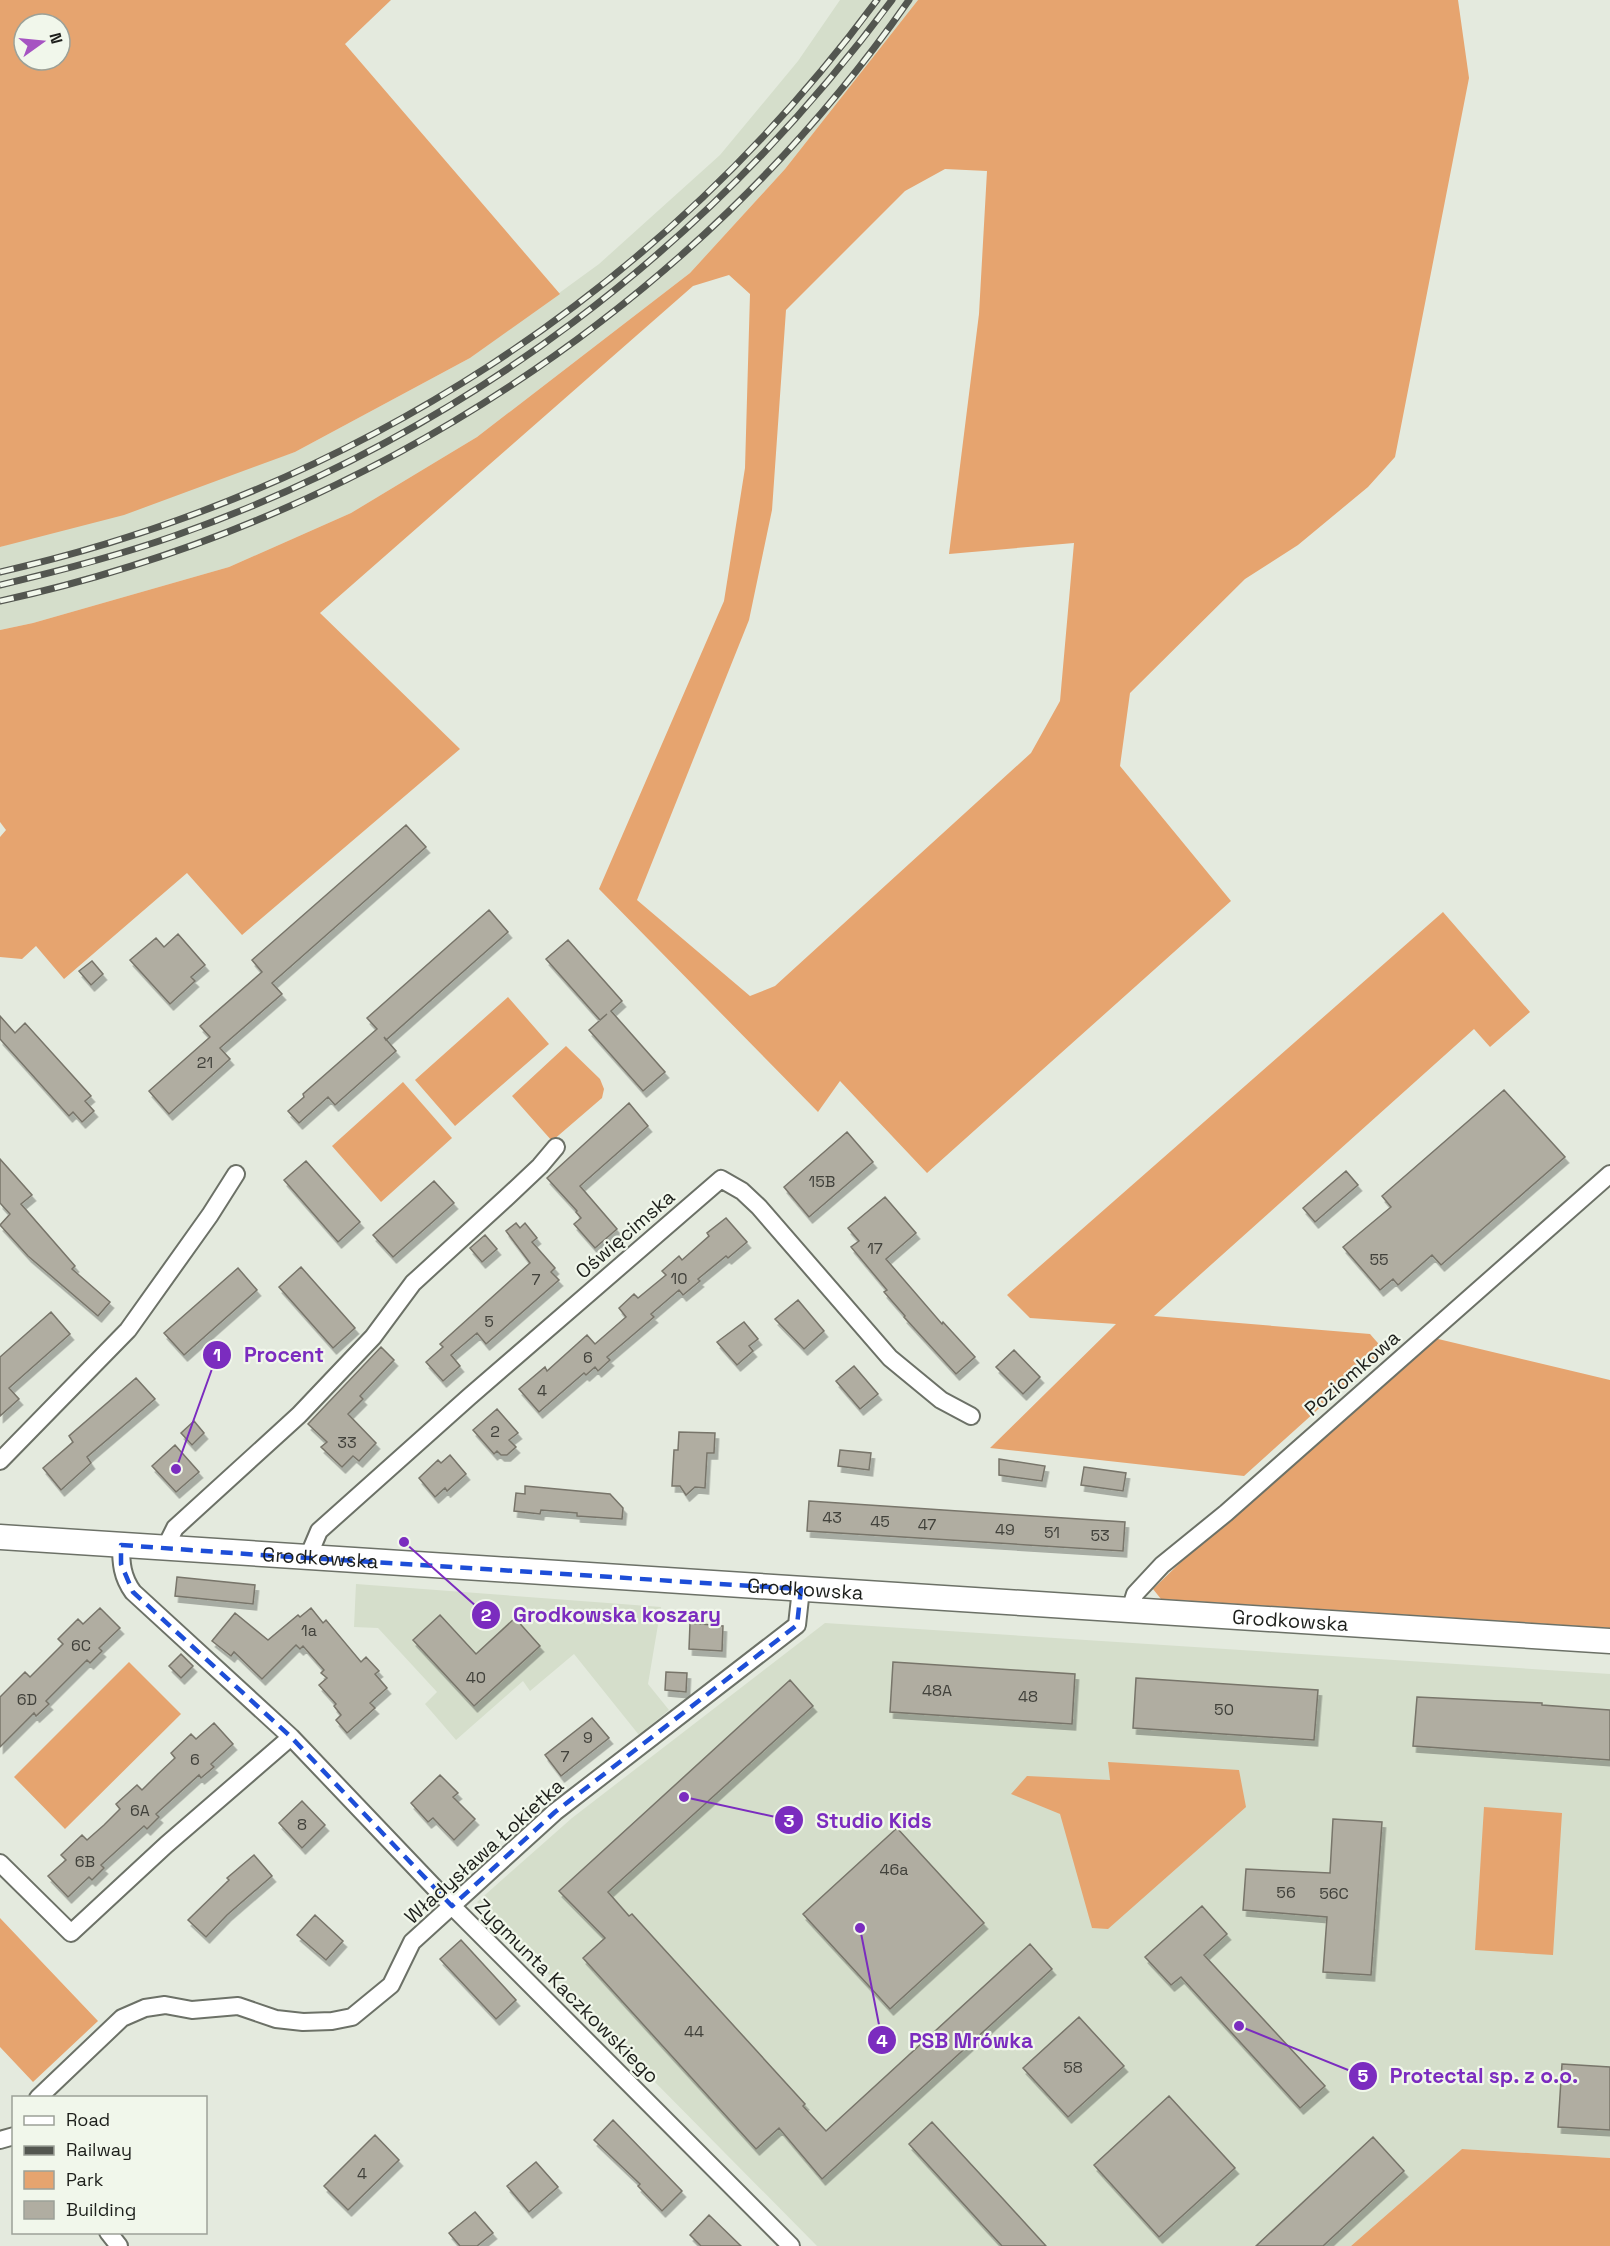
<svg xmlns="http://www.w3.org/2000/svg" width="1610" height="2246" font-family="'Space Grotesk',sans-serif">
<defs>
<filter id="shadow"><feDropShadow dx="3.5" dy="6" stdDeviation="0" flood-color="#0004"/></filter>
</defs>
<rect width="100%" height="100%" fill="#e4eade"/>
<!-- built -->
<path fill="#d5decb" d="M840,0H918L785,169L690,273L477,437L351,513L229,567L33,623L0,630V547L295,452L470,358L599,264L720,155L798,61Z
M356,1584L661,1607L648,1684L669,1710L639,1735L574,1654L530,1691L523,1681L456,1740L425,1704L437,1692L378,1628L354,1627Z
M825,1623L1610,1674V2158L1462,2149L1351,2246H817L477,1902L572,1818Z"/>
<!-- green -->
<path fill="#e6a46f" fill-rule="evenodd" d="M0,0H391L345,44L560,294L470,358L295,452L124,515L0,547ZM24,24H60V60H24Z
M918,0H1458L1469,78L1395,457L1368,487L1298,545L1245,579L1130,693L1120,766L1231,901L927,1173L840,1081L818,1112L599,889L724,601L745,468L750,294L729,275L693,286L320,613L460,749L242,935L187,873L64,979L36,946L22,959L0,957V837L6,830L0,822V630L33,623L229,567L351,513L477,437L690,273L785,169ZM945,169L987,171L979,314L949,554L1074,543L1060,701L1031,753L775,986L750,996L637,900L749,620L772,510L786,310L905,191Z
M1443,912L1530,1012L1490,1047L1474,1029L1154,1316L1370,1334L1384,1350L1244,1476L990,1448L1116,1324L1030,1318L1007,1295Z
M508,997L549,1044L455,1126L415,1080Z
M566,1046L600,1079L604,1089L602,1098L552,1141L512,1096Z
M403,1082L452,1138L381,1202L332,1146Z
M1434,1338L1610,1380V1628L1161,1599L1153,1589L1186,1557Z
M129,1662L181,1714L65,1829L14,1777Z
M1108,1762L1239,1770L1246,1807L1108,1929L1092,1928L1060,1814L1011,1794L1027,1776L1110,1780Z
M1484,1807L1562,1813L1553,1955L1475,1950Z
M0,1918L98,2021L33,2082L0,2047Z
M1462,2149L1610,2158V2246H1351Z"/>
<!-- building -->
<path fill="#b0ada1" stroke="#78756a" stroke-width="1.5" filter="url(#shadow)" d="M406,825L426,847L272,983L282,994L220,1048L230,1059L169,1114L149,1091L210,1037L200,1026L262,972L252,960Z
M489,910L508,932L386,1040L384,1037L396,1051L335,1105L328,1097L299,1123L288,1111L304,1097L303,1094L377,1029L367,1018Z
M178,934L205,965L191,977L195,981L170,1004L130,960L156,938L164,947Z
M568,940L622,1001L611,1011L665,1072L643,1091L589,1030L607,1014L600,1020L546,959Z
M92,961L103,974L91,985L79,971Z
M0,1016L15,1033L25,1023L91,1096L85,1101L94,1111L82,1122L73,1112L69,1116L0,1039Z
M1504,1090L1565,1157L1441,1265L1432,1255L1398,1285L1393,1279L1380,1290L1343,1247L1391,1207L1382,1196Z
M629,1103L648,1126L580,1186L617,1229L595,1248L574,1224L581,1218L576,1212L577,1211L547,1178Z
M847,1132L873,1162L809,1217L784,1187Z
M0,1159L32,1195L21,1204L75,1266L72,1269L110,1302L98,1316L28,1256L0,1225L10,1214L0,1203Z
M306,1161L360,1222L338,1242L284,1180Z
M1346,1171L1358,1185L1315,1222L1303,1208Z
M434,1181L454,1203L393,1257L373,1235Z
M885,1197L916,1233L886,1259L942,1324L943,1322L975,1357L956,1374L904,1317L905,1316L884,1292L887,1290L851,1247L859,1241L848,1228Z
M726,1218L747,1242L728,1258L726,1256L698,1279L700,1281L683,1295L679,1290L651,1314L654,1317L607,1357L610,1360L598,1371L595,1367L586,1375L584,1373L539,1412L519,1389L545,1367L547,1371L587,1335L595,1344L626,1317L619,1308L634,1294L638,1298L666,1275L662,1271L679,1256L682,1260L709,1236L707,1233Z
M516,1223L520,1228L525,1223L537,1238L532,1242L555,1268L551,1272L559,1280L486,1344L477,1333L451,1355L460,1366L443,1381L426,1362L443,1347L440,1344L530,1263L506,1231Z
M485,1235L497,1249L482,1262L470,1248Z
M301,1267L355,1328L333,1348L279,1287Z
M238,1268L257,1290L184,1355L164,1333Z
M798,1300L824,1331L804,1349L775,1319Z
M51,1312L70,1334L9,1388L19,1399L0,1416V1357Z
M744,1322L758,1339L749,1346L753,1351L737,1365L717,1342Z
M381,1347L394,1360L360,1396L363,1399L348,1414L376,1443L359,1461L353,1456L342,1467L321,1447L327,1442L308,1424Z
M1014,1350L1040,1377L1023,1394L996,1367Z
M854,1366L878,1394L860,1409L836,1381Z
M136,1378L155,1399L87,1457L91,1463L61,1490L43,1468L73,1442L69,1436Z
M497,1409L518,1433L509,1440L516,1447L507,1455H501L497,1451L494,1454L473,1430Z
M194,1421L204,1433L192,1445L181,1433Z
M679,1432L715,1433L714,1453H707L705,1488L695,1487L686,1495L680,1486H672L674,1450H678Z
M175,1445L199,1472L176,1492L152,1466Z
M840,1450L871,1453L869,1470L838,1466Z
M450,1455L466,1474L447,1491L445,1488L435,1497L419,1478L438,1460L441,1463Z
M999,1459L1045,1466L1042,1481L999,1475Z
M1084,1467L1126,1473L1123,1491L1081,1485Z
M525,1486L610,1494L623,1508L622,1519L577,1516V1513L541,1510L540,1514L514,1511L516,1493L525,1494Z
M809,1501L1125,1522L1123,1551L807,1531Z
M177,1577L255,1585L253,1604L175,1596Z
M100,1608L120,1628L99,1648L102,1651L90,1663L87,1660L46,1701L49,1704L36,1716L34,1713L0,1747V1697L25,1672L30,1677L63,1644L58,1639L78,1619L83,1624Z
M311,1608L323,1623L326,1620L361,1662L366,1657L379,1671L375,1674L387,1688L370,1703L375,1708L347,1733L336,1720L341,1715L334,1706L336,1704L319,1685L327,1678L321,1673L324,1670L303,1646L300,1649L296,1645L262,1679L234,1652L231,1656L212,1641L235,1613L268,1640L298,1615L300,1617Z
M440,1615L476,1654L515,1618L540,1646L474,1706L413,1640Z
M690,1623L723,1626L722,1651L689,1649Z
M181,1654L193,1666L181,1678L169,1666Z
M893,1662L1075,1674L1072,1724L890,1712Z
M666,1672L687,1673L686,1692L665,1690Z
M1136,1678L1318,1690L1314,1740L1133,1728Z
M790,1680L813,1706L608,1892L629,1916L632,1914L805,2104L803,2106L826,2131L1030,1944L1052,1969L822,2179L779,2128L756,2149L583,1958L605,1938L559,1891Z
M1417,1697L1542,1703V1705L1610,1710V1760L1413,1746Z
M592,1718L609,1738L561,1776L545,1755Z
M214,1723L233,1744L211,1764L214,1767L201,1778L199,1775L156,1814L159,1817L147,1829L144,1826L101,1865L104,1868L92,1880L89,1877L68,1897L48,1876L66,1860L61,1855L82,1835L87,1840L104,1825L120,1809L116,1804L137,1785L142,1790L158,1774L175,1758L171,1753L191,1734L196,1739Z
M440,1775L458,1793L453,1797L475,1819L454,1840L433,1818L428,1822L411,1803Z
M302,1801L325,1825L302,1848L279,1823Z
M1333,1819L1382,1822L1371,1975L1323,1972L1327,1917L1243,1910L1246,1869L1330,1873Z
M897,1828L984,1923L890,2009L803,1914Z
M254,1855L272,1876L227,1915L206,1937L188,1920L229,1880L227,1878Z
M1202,1906L1227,1934L1204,1955L1325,2086L1300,2108L1181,1977L1171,1985L1145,1957Z
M315,1915L343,1941L326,1960L297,1935Z
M461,1940L516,2000L496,2019L440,1959Z
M1079,2017L1124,2066L1068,2117L1023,2068Z
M1562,2064L1610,2067V2130L1558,2127Z
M1169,2096L1235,2168L1159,2237L1094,2165Z
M613,2120L682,2191L662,2211L638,2186L640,2184L594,2140Z
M932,2122L1004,2200L1046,2246H1002L980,2222L909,2144Z
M375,2135L399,2160L348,2210L324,2186Z
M1373,2137L1404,2171L1323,2246H1256Z
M536,2162L558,2187L529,2212L507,2186Z
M475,2212L493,2233L477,2246H460L449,2233Z
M709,2215L741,2246H701L690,2235Z"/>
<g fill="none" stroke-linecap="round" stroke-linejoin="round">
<defs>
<path id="minor" d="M0,1461L128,1330L210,1215L236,1174
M121,1545C121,1563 122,1577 133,1592L291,1737L452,1906L791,2246
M165,1548L175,1528L299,1415L373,1337L413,1283L506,1198L540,1166L556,1147
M308,1557L319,1531L469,1397L721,1179L742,1191L759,1207L890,1358L941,1400L971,1416
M1130,1610L1135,1594L1162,1565L1226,1513L1610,1174
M0,1863L71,1933L166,1845L291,1737
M38,2098L122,2018L145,2008L165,2005L192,2010L238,2006L276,2019L303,2022L332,2021L352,2017L391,1985L412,1942L555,1812L797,1625L801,1589
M0,2140L14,2136
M108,2232L119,2246"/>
<g id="secondary">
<path id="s1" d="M0,1537L1610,1641"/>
</g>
</defs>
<!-- minor casing -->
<use href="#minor" stroke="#6c7167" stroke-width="20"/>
<!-- secondary casing -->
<use href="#secondary" stroke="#6c7167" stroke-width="27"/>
<!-- minor -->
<use href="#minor" stroke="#fff" stroke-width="16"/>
<!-- secondary -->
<use href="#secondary" stroke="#fff" stroke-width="24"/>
<defs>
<path id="rail" d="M0,572C354,491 661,292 877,0
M0,585C59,571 117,556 174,536C464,434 710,246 892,0
M0,601C363,522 696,306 909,0"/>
</defs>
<!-- rail casing -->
<use href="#rail" stroke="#535650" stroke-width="7"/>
<!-- rail -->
<use href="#rail" stroke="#f1f7eb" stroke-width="4.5" stroke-dasharray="14" stroke-linecap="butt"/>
</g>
<!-- marked area -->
<path fill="none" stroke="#1d4ed8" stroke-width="4.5" stroke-dasharray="12 8" stroke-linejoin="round" d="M121,1545L260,1555L801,1589L797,1625L555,1812L452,1906L291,1737L133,1592L121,1564Z"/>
<g text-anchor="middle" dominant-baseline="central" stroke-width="4.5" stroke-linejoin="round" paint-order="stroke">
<!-- number labels -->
<g font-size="16" fill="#42423c">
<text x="205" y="1062">21</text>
<text x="822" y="1181">15B</text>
<text x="875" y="1248">17</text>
<text x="1379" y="1259">55</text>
<text x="679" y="1278">10</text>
<text x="536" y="1279">7</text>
<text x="489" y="1321">5</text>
<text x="588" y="1357">6</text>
<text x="542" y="1390">4</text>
<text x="495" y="1431">2</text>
<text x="347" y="1442">33</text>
<text x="832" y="1517">43</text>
<text x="880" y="1521">45</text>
<text x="927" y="1524">47</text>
<text x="1005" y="1529">49</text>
<text x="1052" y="1532">51</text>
<text x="1100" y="1535">53</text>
<text x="309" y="1630">1a</text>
<text x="81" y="1645">6C</text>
<text x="476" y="1677">40</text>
<text x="937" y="1690">48A</text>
<text x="1028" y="1696">48</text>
<text x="27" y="1699">6D</text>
<text x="1224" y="1709">50</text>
<text x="588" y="1737">9</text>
<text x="565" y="1756">7</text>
<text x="195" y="1759">6</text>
<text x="140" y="1810">6A</text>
<text x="302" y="1824">8</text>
<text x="85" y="1861">6B</text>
<text x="894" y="1869">46a</text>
<text x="1286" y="1892">56</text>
<text x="1334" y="1893">56C</text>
<text x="694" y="2031">44</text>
<text x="1073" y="2067">58</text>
<text x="362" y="2173">4</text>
</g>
<!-- street labels -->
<g font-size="20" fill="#1d1f1b" stroke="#f1f7eb">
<text transform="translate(625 1234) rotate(-41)">Oświęcimska</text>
<text transform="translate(1352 1373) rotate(-41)">Poziomkowa</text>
<text stroke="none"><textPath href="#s1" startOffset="321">Grodkowska</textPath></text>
<text stroke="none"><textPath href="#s1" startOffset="807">Grodkowska</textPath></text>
<text stroke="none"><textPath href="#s1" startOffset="1293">Grodkowska</textPath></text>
<text transform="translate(484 1851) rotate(-42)">Władysława Łokietka</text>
<text transform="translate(567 1991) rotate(45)">Zygmunta Kaczkowskiego</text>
</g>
</g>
<!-- callouts -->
<path fill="none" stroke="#7b2cbf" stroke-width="2" d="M176 1469L217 1355M404 1542L486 1615M684 1797L789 1820M860 1928L882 2040M1239 2026L1363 2076"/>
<g fill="#7b2cbf" stroke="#f1f7eb" stroke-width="2">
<circle cx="176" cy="1469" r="6"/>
<circle cx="404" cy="1542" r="6"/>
<circle cx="684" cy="1797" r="6"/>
<circle cx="860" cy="1928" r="6"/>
<circle cx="1239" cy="2026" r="6"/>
<circle cx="217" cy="1355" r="15"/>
<circle cx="486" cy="1615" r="15"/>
<circle cx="789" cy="1820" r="15"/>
<circle cx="882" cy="2040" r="15"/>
<circle cx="1363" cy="2076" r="15"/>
</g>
<g font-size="18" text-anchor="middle" font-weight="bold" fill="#fff">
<text x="217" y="1361">1</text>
<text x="486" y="1621">2</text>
<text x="789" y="1827">3</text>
<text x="882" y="2047">4</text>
<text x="1363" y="2082">5</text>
</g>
<g font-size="21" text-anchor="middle" font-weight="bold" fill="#7b2cbf" stroke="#f1f7eb" stroke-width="4.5" stroke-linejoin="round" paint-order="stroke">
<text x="284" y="1362">Procent</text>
<text x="617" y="1622">Grodkowska koszary</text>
<text x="874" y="1828">Studio Kids</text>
<text x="971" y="2048">PSB Mrówka</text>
<text x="1484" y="2083">Protectal sp. z o.o.</text>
</g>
<!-- legend -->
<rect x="12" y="2096" width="195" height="138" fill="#f1f7eb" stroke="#9ca198" stroke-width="1.5"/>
<rect x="24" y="2116" width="30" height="9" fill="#ffffff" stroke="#9ca198" stroke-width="1.5"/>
<text x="66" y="2126" font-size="18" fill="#1d1f1b">Road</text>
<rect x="24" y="2146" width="30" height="9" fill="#535650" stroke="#9ca198" stroke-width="1.5"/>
<text x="66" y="2156" font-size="18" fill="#1d1f1b">Railway</text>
<rect x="24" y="2171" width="30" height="18" fill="#e6a46f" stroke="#9ca198" stroke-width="1.5"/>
<text x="66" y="2186" font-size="18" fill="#1d1f1b">Park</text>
<rect x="24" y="2201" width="30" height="18" fill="#b0ada1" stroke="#9ca198" stroke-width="1.5"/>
<text x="66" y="2216" font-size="18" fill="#1d1f1b">Building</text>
<!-- north arrow -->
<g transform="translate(42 42) rotate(75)"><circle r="28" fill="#f1f7eb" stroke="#9ca198" stroke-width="1.5"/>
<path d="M0-4.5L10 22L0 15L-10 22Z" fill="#a653c2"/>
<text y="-9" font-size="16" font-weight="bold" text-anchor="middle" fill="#1d1f1b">N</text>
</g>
</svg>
